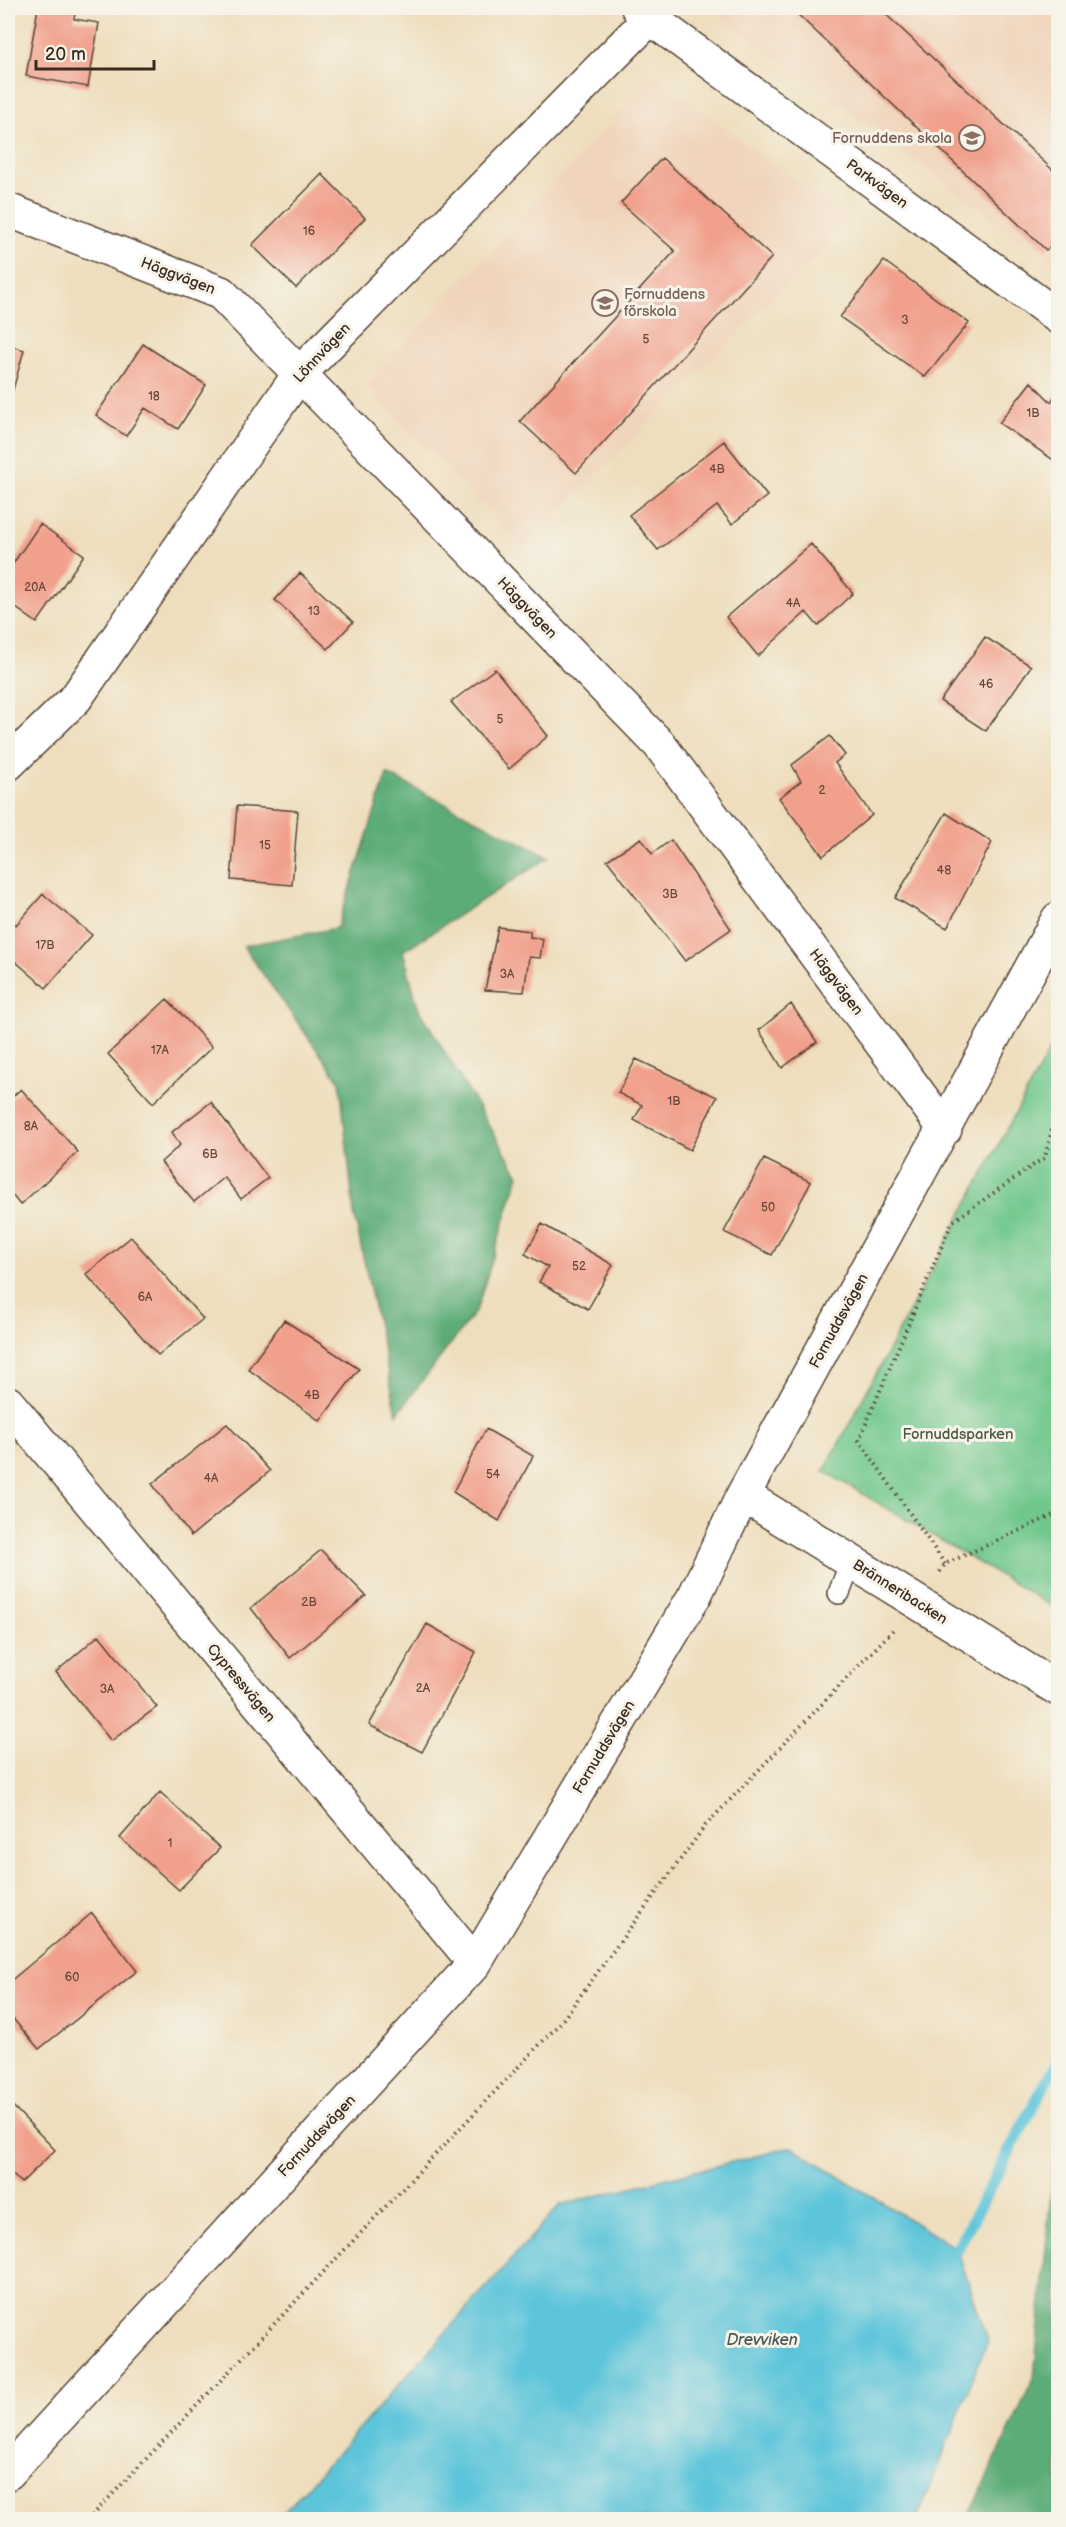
<svg xmlns="http://www.w3.org/2000/svg" width="1066" height="2527" font-family="'Balsamiq Sans',sans-serif">
<rect width="100%" height="100%" fill="#f7f3e8"/>
<filter id="ink" filterUnits="userSpaceOnUse"><feTurbulence type="fractalNoise" baseFrequency=".0167" numOctaves="2"/><feDisplacementMap in="SourceGraphic" scale="12" xChannelSelector="R" yChannelSelector="G"/><feConvolveMatrix kernelMatrix="1 2 1 2 8 2 1 2 1" color-interpolation-filters="sRGB"/></filter>
<filter id="wash" filterUnits="userSpaceOnUse"><feTurbulence type="fractalNoise" baseFrequency=".008" numOctaves="4" result="noise"/><feDisplacementMap in="SourceGraphic" scale="24" xChannelSelector="R" yChannelSelector="G"/><feGaussianBlur stdDeviation="1.35" result="paint"/><feColorMatrix in="noise" values="0 0 0 0 0 0 0 0 0 0 0 0 0 0 0 0 0 1.4 0 .05"/><feComposite in="paint" operator="in"/></filter>
<g filter="url(#wash)">
<rect width="100%" height="100%" fill="#eedebd"/>
<!-- built -->
<path fill="#f0d5bc" d="M713,8H1058V266L711,10Z
M654,75L850,221L524,548L365,385Z"/>
<!-- green -->
<path fill="#70c78d" stroke="#567856" stroke-width="1.5" d="M1058,1034V1610L824,1471Z"/>
<!-- forest -->
<path fill="#5cac78" stroke="#4c6b4b" stroke-width="1.5" d="M387,774L549,857L403,951L418,1007L519,1175L476,1311L397,1414L354,1214L340,1082L243,946L337,928Z
M1058,2143V2519H967L1034,2378L1055,2147Z"/>
<!-- water -->
<path fill="#5dc5da" stroke="#4c787c" stroke-width="1.5" d="M792,2147L957,2249L988,2340L917,2519H278L560,2205Z"/>
<g fill="none" stroke-linecap="round" stroke-linejoin="round">
<!-- stream -->
<path stroke="#5dc5da" stroke-width="12" d="M957,2249L1058,2060"/>
</g>
<g id="blocks">
<!-- building -->
<path fill="#f1a08c" d="M38,8H76L74,19L99,23L88,87L26,76Z
M791,8H879L1058,175V240L1046,250Z
M662,158L772,257L576,473L520,421L675,251L621,203Z
M322,174L365,218L296,288L252,245Z
M884,261L969,323L925,377L840,317Z
M143,344L206,385L178,429L145,408L126,436L96,415Z
M8,345L24,350L11,397L8,396Z
M1031,382L1051,402L1058,389V463L999,423Z
M724,441L767,496L732,524L717,506L658,550L629,515Z
M40,524L84,555L37,623L8,602V571Z
M811,544L853,593L818,626L806,612L758,656L726,617Z
M300,573L353,622L328,649L275,600Z
M985,637L1031,666L986,731L940,701Z
M495,669L548,736L509,769L451,702Z
M830,736L845,755L835,763L872,815L823,856L779,798L801,781L792,765Z
M237,806L298,811L292,885L231,880Z
M946,813L992,842L947,928L895,898Z
M641,838L652,854L671,840L731,929L685,961L607,860Z
M43,894L92,935L46,988L8,955V918L16,925Z
M498,927L530,931V937L543,939L540,958L529,957L524,992L485,990Z
M167,999L212,1047L153,1103L108,1054Z
M791,1004L817,1042L782,1068L759,1030Z
M636,1059L717,1097L690,1150L634,1120L642,1105L618,1093Z
M21,1089L78,1152L20,1205L8,1190V1101Z
M211,1102L268,1178L241,1199L224,1177L194,1202L161,1162L180,1145L172,1132Z
M764,1159L811,1182L772,1255L724,1232Z
M542,1224L613,1265L588,1309L539,1282L548,1267L525,1254Z
M131,1237L203,1319L158,1355L86,1274Z
M284,1320L359,1369L320,1421L248,1369Z
M227,1424L270,1471L191,1536L152,1484Z
M486,1429L533,1456L499,1521L453,1492Z
M321,1550L366,1596L290,1658L251,1608Z
M427,1624L476,1652L422,1752L369,1725Z
M99,1635L157,1707L111,1741L56,1672Z
M160,1792L220,1848L179,1890L120,1838Z
M92,1913L137,1971L39,2049L8,2013V1983Z
M8,2101L55,2150L21,2183L8,2170Z"/>
</g>
</g>
<g filter="url(#ink)">
<use href="#blocks" fill-opacity="0" stroke="#564536" stroke-width="1.5"/>
<g fill="none" stroke-linecap="round" stroke-linejoin="round">
<defs>
<path id="service" d="M839,1593L851,1562"/>
<path id="minor" d="M638,8L650,18L1058,317
M8,210L221,293L659,744L945,1129
M8,764L76,698L300,373L660,8
M8,1403L475,1963
M743,1495L1058,1689
M8,2473L475,1963L695,1595L743,1495L1058,919"/>
</defs>
<!-- service casing -->
<use href="#service" stroke="#564536" stroke-width="24"/>
<!-- minor casing -->
<use href="#minor" stroke="#564536" stroke-width="36"/>
<!-- path -->
<path stroke="#564536" stroke-width="4" stroke-dasharray="1.5 4.5" stroke-linecap="butt" d="M945,1564L859,1440L952,1222L1045,1157L1058,1107
M940,1572L945,1564L1058,1513
M88,2520L561,2022L705,1826L894,1629"/>
<!-- service -->
<use href="#service" stroke="#fff" stroke-width="21"/>
<!-- minor -->
<use href="#minor" stroke="#fff" stroke-width="33"/>
</g>
</g>
<!-- icons -->
<defs>
<symbol id="school-ring" viewBox="-11 -11 22 22"><circle r="9.5" fill="#f7f3e8" stroke="#8d6e63" stroke-width="1.5"/><path d="M0-5L7-2L0 1L-7-2ZM-4 1L0 2.5L4 1V4Q0 6-4 4Z" fill="#8d6e63"/></symbol>
</defs>
<g fill-rule="evenodd">
<use href="#school-ring" x="957" y="123" width="30" height="30"/>
<use href="#school-ring" x="590" y="288" width="30" height="30"/>
</g>
<g text-anchor="middle" dominant-baseline="central" stroke-width="6" stroke-linejoin="round" paint-order="stroke">
<!-- number labels -->
<g font-size="12" fill="#68483a">
<text x="309" y="231">16</text>
<text x="905" y="320">3</text>
<text x="646" y="339">5</text>
<text x="154" y="396">18</text>
<text x="1033" y="413">1B</text>
<text x="717" y="469">4B</text>
<text x="35" y="587">20A</text>
<text x="793" y="603">4A</text>
<text x="314" y="611">13</text>
<text x="986" y="684">46</text>
<text x="500" y="719">5</text>
<text x="822" y="790">2</text>
<text x="265" y="845">15</text>
<text x="944" y="870">48</text>
<text x="670" y="894">3B</text>
<text x="45" y="945">17B</text>
<text x="507" y="974">3A</text>
<text x="160" y="1050">17A</text>
<text x="674" y="1101">1B</text>
<text x="31" y="1126">8A</text>
<text x="210" y="1154">6B</text>
<text x="768" y="1207">50</text>
<text x="579" y="1266">52</text>
<text x="145" y="1297">6A</text>
<text x="312" y="1395">4B</text>
<text x="493" y="1474">54</text>
<text x="211" y="1478">4A</text>
<text x="309" y="1602">2B</text>
<text x="423" y="1688">2A</text>
<text x="107" y="1689">3A</text>
<text x="170" y="1843">1</text>
<text x="72" y="1977">60</text>
</g>
<!-- education labels -->
<g font-size="15" fill="#785e54" stroke="#f7f3e8" text-anchor="end">
<text x="952" y="138">Fornuddens skola</text>
<text x="624" y="294" text-anchor="start">Fornuddens<tspan x="624" dy="17">förskola</tspan></text>
</g>
<!-- street labels -->
<g font-size="15" fill="#3b2a1e" stroke="#f7f3e8">
<text transform="translate(877 184) rotate(36)">Parkvägen</text>
<text transform="translate(178 276) rotate(21)">Häggvägen</text>
<text transform="translate(322 353) rotate(-47)">Lönnvägen</text>
<text transform="translate(527 608) rotate(46)">Häggvägen</text>
<text transform="translate(836 982) rotate(53)">Häggvägen</text>
<text transform="translate(839 1321) rotate(-61)">Fornuddsvägen</text>
<text transform="translate(900 1592) rotate(32)">Bränneribacken</text>
<text transform="translate(241 1683) rotate(50)">Cypressvägen</text>
<text transform="translate(604 1747) rotate(-59)">Fornuddsvägen</text>
<text transform="translate(317 2136) rotate(-47)">Fornuddsvägen</text>
</g>
<!-- park labels -->
<g font-size="15" fill="#4b593f" stroke="#f7f3e8">
<text x="958" y="1434">Fornuddsparken</text>
</g>
<!-- water labels -->
<g font-size="16" font-style="italic" fill="#455856" stroke="#f7f3e8">
<text x="762" y="2340">Drevviken</text>
</g>
</g>
<!-- margin -->
<rect width="1066" height="2527" fill="none" stroke="#f7f3e8" stroke-width="30"/>
<!-- scale -->
<path d="M36 60v9h118v-9" fill="none" stroke="#3b2a1e" stroke-width="3"/>
<text x="45" y="60" font-size="18" fill="#3b2a1e" stroke="#f7f3e8" stroke-width="4.5" paint-order="stroke">20 m</text>
</svg>
